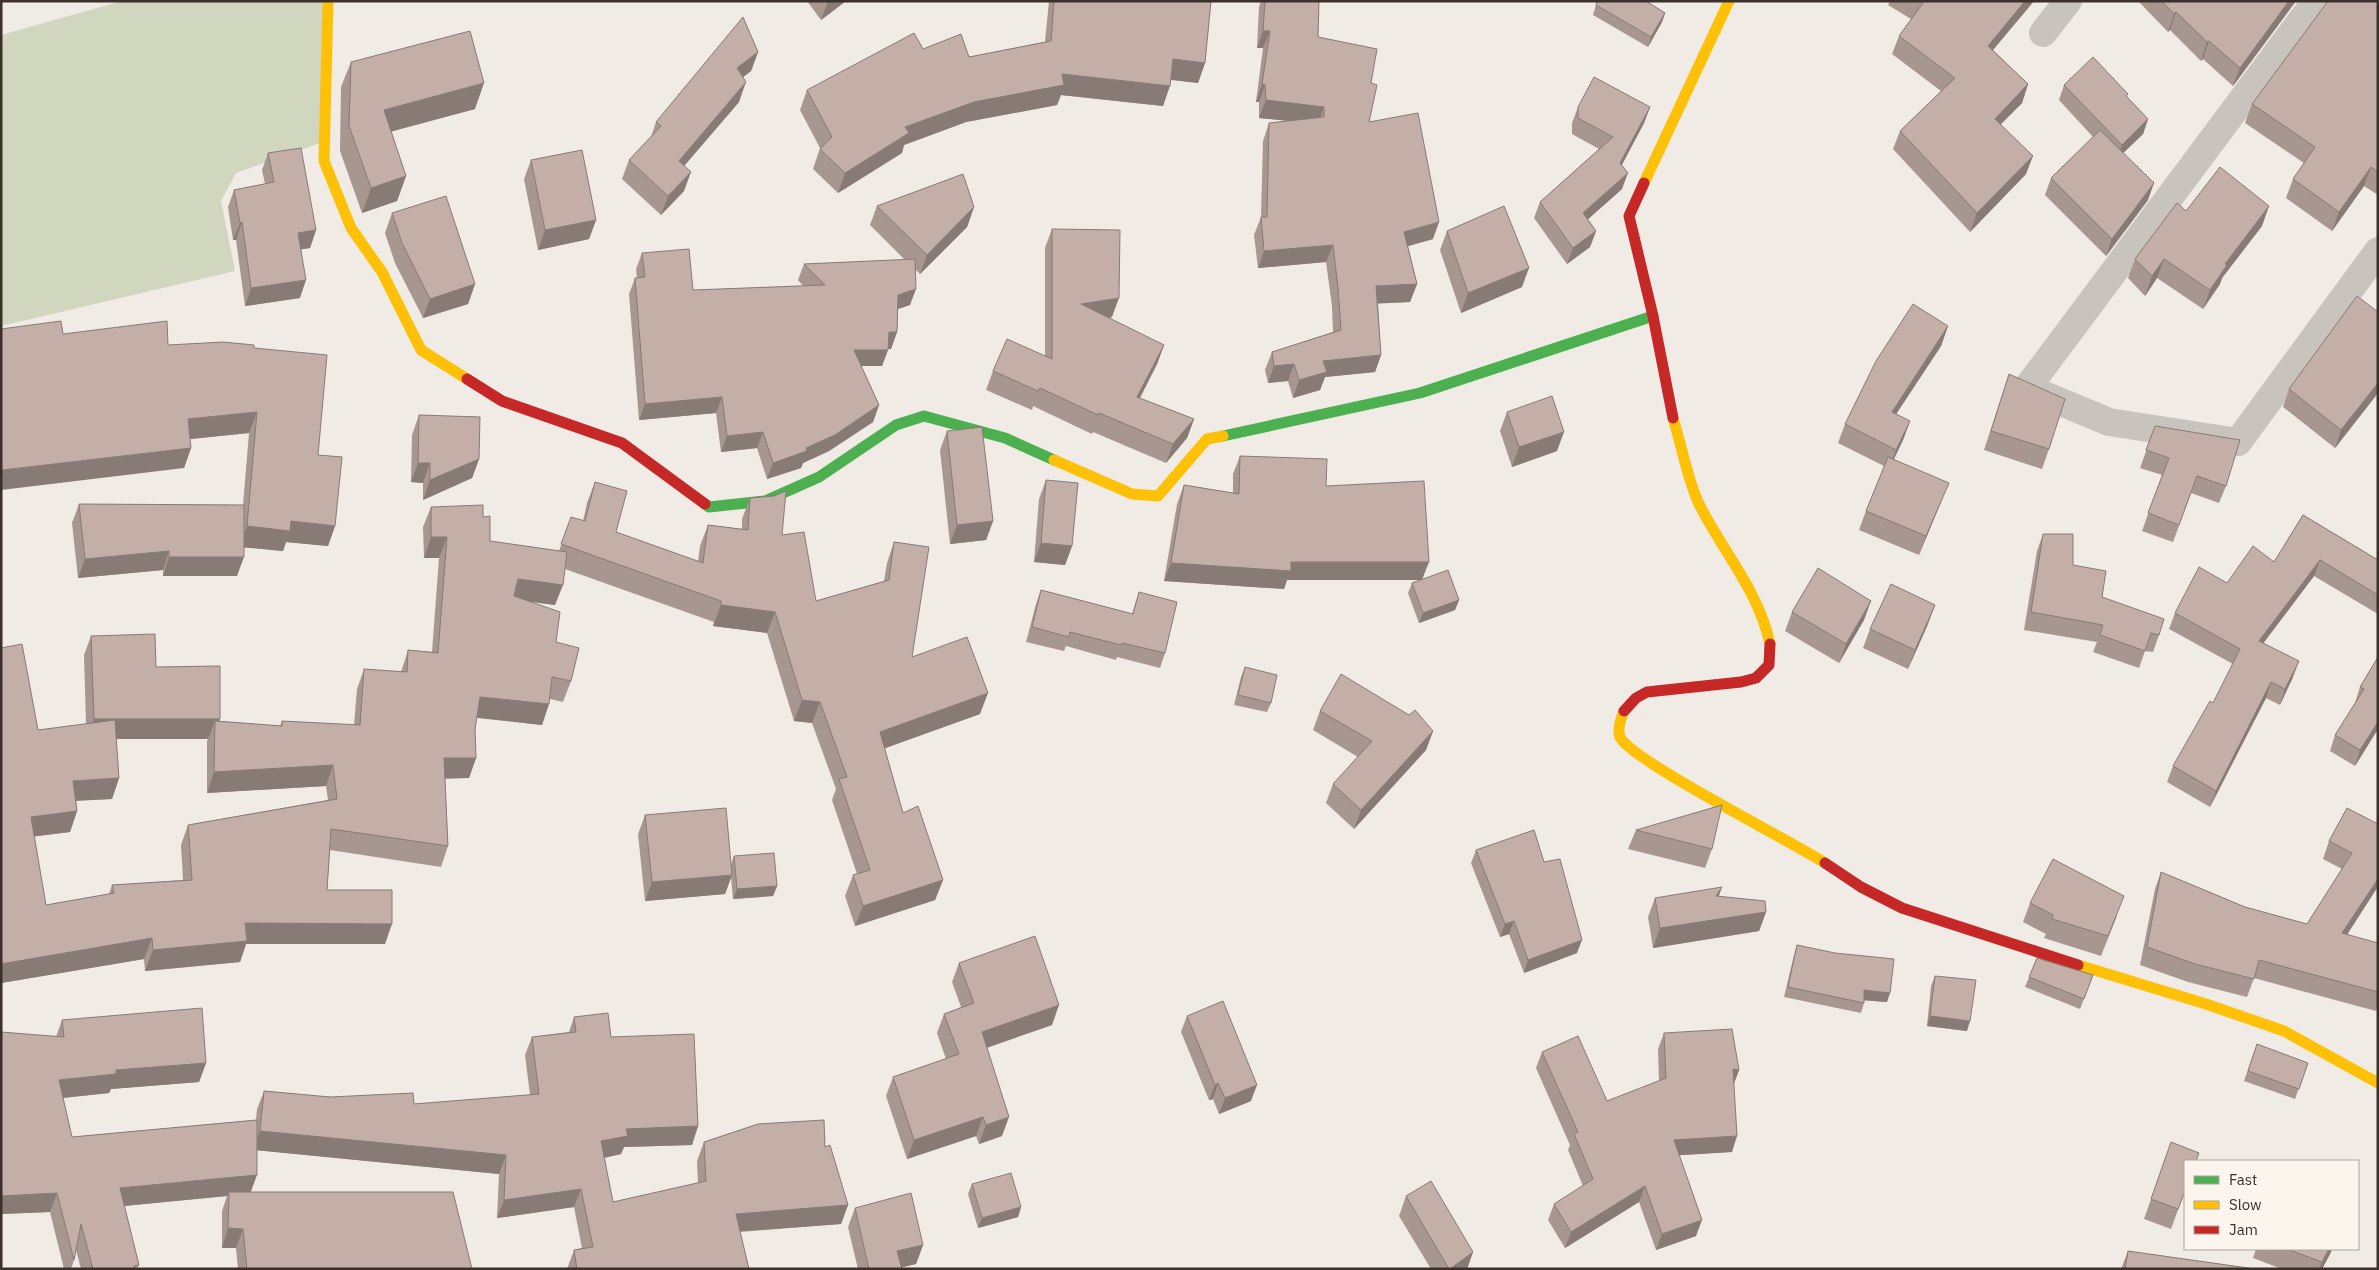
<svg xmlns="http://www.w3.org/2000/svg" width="2379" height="1270" font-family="'IBM Plex Sans',sans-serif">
<rect width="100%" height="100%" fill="#f0ebe5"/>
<!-- green -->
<path fill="#d1d6bf" d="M122,1H323L320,143L236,173L221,201L235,271L1,326V35Z"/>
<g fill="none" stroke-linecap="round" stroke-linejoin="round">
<!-- street -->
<path stroke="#c9c3be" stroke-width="28" d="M2316,1L2027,388L2109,422L2238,442L2378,251
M2043,33L2068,1"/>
<!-- fast -->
<path stroke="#4caf50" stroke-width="11" d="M1223,436L1420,393L1653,316
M705,504L709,507L765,501L819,477L896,425L924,416L1005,438L1054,460"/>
<!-- slow -->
<path stroke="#ffc107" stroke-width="11" d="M328,1L324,161L351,228L382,272L421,350L467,379
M1644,183L1729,1
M1673,418C1681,444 1687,477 1698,502C1721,549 1759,591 1770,644
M1054,460L1132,494L1158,496L1207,439L1223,436
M1624,711C1621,718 1617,729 1620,737C1630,760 1793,842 1825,863
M2078,965L2206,1004L2284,1031L2378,1083"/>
<!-- jam -->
<path stroke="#c62828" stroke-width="11" d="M1644,183L1629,216L1653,316L1673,418
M467,379L502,401L622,443L705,504
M1624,711L1636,698L1647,692L1741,682L1756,678L1769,665L1770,644
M1825,863L1861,887L1902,908L2078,965"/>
</g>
<!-- wall -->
<path fill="#a89690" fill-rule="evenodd" d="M807,1H846L821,20Z
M1049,1H1211L1205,63L1198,83L1171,80L1163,106L1061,95L1057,105L966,122L904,145L902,153L838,193L813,169L820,148L800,110L807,90L923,49L969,57L1045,42Z
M1261,1H1319L1318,37L1371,83L1369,122L1433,239L1408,246L1417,284L1410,302L1378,303L1381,355L1375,372L1325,377L1320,390L1293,398L1288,381L1268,383L1265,370L1272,352L1333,332L1332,306L1326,262L1258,268L1254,235L1261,217L1263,141L1269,123L1289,121L1259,118V102H1256L1263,48H1257L1259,7Z
M1597,1H1646L1665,13L1662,22L1648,47L1593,15Z
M1890,1H2034L1993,50L2028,84L2022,103L2001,124L2026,174L1970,232L1893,149L1900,131L1941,91L1892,54L1899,36L1911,19L1888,5Z
M2138,1H2296L2233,86L2203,59L2201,61L2170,30L2168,32Z
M2378,1V195L2364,186L2332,231L2286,198L2293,179L2304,163L2245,123L2252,104Z
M758,52L751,71L743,77L739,102L684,166V191L661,215L622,179L629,160L651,137L656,122Z
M351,62L475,109L391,131L406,176L397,201L362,213L340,151L341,87Z
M2064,85L2127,97L2148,119L2143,134L2123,153L2148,200L2106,256L2045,195L2051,178L2093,137L2059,100Z
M1578,107H1650L1644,123L1622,165V189L1588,219L1596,231L1590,247L1567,264L1534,218L1540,202L1599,149L1572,134V123Z
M268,153L316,230L310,248L301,249L300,298L245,306L236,240H233L228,207L234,190L265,184L262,170Z
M531,160L596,220L589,239L538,250L524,179Z
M877,206L974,207L967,227L920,274L916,270L910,305L898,309L897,332L891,349H888L882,366H861L879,405L873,422L829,451L803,463L801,468L767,479L757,448L721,452L716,413L639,420L629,294L635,278H637L636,269L642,253L693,290L803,286L798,280L804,264L905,260L870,225Z
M2186,211L2262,226L2222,278L2220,284L2203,309L2157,278L2145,296L2128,278L2135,259Z
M392,213L475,284L468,304L423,318L395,263L385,233Z
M1052,229L1112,317L1109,318L1164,345L1157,364L1140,398L1194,419L1187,438L1166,463L1093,432L1092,434L1033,406L1032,410L986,390L993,371L1045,356V248Z
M1447,231L1522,287L1461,313L1440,250Z
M2378,312V393L2335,448L2283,407L2289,389Z
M1948,326L1941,346L1896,414L1910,421L1903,440L1894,459L1941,502L1919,555L1859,530L1866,511L1884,466L1838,443L1845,424Z
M63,334L168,345L254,348L318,455L335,526L328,546L286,542L283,551L244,547L237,576H163V570L78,578L72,523L79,504L243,505L249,433L190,439L191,448L184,468Z
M2009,374L2049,449L2042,469L1984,450Z
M1507,412L1557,451L1512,467L1500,431Z
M419,415L479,459L472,478L423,500V483L411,482L412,435Z
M2155,426L2226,486L2219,503L2191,493L2173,542L2142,531L2162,475L2140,468Z
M947,431L993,521L986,540L950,544L940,450Z
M1240,456L1326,486L1422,580L1459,600L1455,610L1419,623L1408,593L1412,583L1421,580H1287L1284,589L1164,581L1177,504L1184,485L1233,493V474Z
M1046,480L1072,546L1065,565L1034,562L1039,499Z
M595,482L616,532L698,561L700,546L708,525L742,529V519L750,498L782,535L816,601L884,581L887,563L894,542L912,657L980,714L884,748L903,813L943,880L935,900L855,926L845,896L853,875L857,874L832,800L836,789L812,723L794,721L767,633L713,626L714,622L565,569L555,605L531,602L556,642L571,681L563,702L550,699L542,725L477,718L475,729L476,758L469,778H445L448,846L441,867L330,850L327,890L385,944H246L240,962L145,971L144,959L1,983V648L38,730L86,724L84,655L91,636L156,667L220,721L280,726L282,721L354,725L357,689L364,669L401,672L408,650L432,652L439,558H424L423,527L431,507L483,517L490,541L559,551L571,517L583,521L587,503ZM116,739H208L207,741V793L326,786L328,800L188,825L181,845L183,880L112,885L109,894L46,905L34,836L70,832L77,811L76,801L112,799L119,778Z
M2303,515L2378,560V614L2314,576L2263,643L2293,677L2280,705L2266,698L2210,807L2167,782L2173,766L2213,703L2233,664L2169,629L2175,613L2227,583L2274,562Z
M2043,534L2073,565L2102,597L2159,635L2153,652L2145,651L2139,668L2093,652L2097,642L2024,630L2037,551Z
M1041,590L1132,614L1139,592L1165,653L1160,668L1117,657L1116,660L1066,646L1064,651L1026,642L1036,604Z
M1792,612L1864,620L1839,663L1785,631Z
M1928,624L1908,669L1863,648L1870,629Z
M2378,657V729L2355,766L2330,751L2335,735L2355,704V703L2360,687Z
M1245,667L1271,703L1267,712L1234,705L1241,677Z
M1320,711L1433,731L1426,750L1354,829L1326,803L1333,784L1358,757L1313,730Z
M645,815L731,864L734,856L777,886L773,896L733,899L731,877L725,894L645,901L638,834Z
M2378,824V888H2377L2347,935L2378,943V1006L2376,1011L2254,978L2247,997L2188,982L2140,965L2155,889L2161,872L2245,907L2307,924L2342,869L2323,859L2329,841Z
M1636,830L1712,849L1705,868L1628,849Z
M1476,850L1577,953L1524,973L1509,934L1500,937L1471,863Z
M1718,897L1766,912L1759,931L1653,948L1648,917L1655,898Z
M2030,903L2117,916L2101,956L2044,938L2046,934L2023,922Z
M1797,945L1887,1002L1864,1000V1003L1861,1013L1784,997L1794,955Z
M2037,958L2093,975L2080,1009L2025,987Z
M959,963L1052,1025L987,1047L1002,1136L979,1144L976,1136L907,1159L886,1096L893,1077L946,1059L937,1033L944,1014L961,1007L952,982Z
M1935,976L1967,1031L1927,1026L1931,986Z
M1187,1016L1251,1101L1219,1114L1213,1099L1209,1100L1181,1032Z
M574,1017L611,1037L698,1126L692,1145L624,1147L621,1154L604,1158L613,1202L698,1183L697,1161L704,1142L825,1147L848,1205L841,1224L740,1232L749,1269H567L574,1250L582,1248L574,1207L497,1218L499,1174L257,1150L251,1192L472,1269H238L236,1248H222V1211L227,1196L124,1206L139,1265L137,1269H81L76,1250L74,1260L71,1269H64L50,1212L1,1214V1032L56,1037L62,1020L206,1063L199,1082L111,1089L109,1093L63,1098L72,1137L256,1120L257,1109L264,1091L330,1097L414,1104L530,1095L525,1055L532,1037L569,1032Z
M1664,1033L1739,1070L1734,1083L1732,1152L1679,1155L1696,1236L1656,1250L1639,1202L1565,1248L1548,1220L1554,1204L1583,1186L1568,1150L1570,1145L1536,1068L1542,1052L1607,1101L1659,1081L1658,1049Z
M2257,1044L2308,1063L2295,1099L2244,1081Z
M2171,1142L2185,1191L2171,1229L2144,1219Z
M972,1184L1021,1207L1018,1217L978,1228L968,1194Z
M1406,1196L1473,1252L1467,1269H1431L1399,1216Z
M855,1208L923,1245L916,1264L902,1267V1269H858L848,1227Z
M2256,1249H2332L2330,1254L2322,1269H2282L2253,1258Z
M2128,1251L2255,1269H2121Z"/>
<!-- shaded-wall -->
<path fill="#887a75" d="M828,1H846L821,20Z
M2025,1H2034L1981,64L1988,46Z
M2289,1H2296L2233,86L2240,68Z
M2176,12L2170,30L2168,32L2174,14Z
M1665,13L1662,22L1648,47L1651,37Z
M1263,31H1270L1263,48H1257Z
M2209,41L2203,59L2201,61L2207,42Z
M758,52L751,71L730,87L737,68Z
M1173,59L1205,63L1198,83L1166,79Z
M1062,74L1170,86L1163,106L1061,95L1057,105L966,122L904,145L902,153L838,193L845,173L905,127L974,102Z
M746,82L739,102L672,180L679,161Z
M484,83L475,109L375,136L384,110Z
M1262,84L1265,85L1259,102H1256Z
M2028,84L2022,103L1988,137L1995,119Z
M1266,100L1324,107L1318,124L1259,118Z
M1650,107L1644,123L1614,179L1620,163Z
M2148,119L2143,134L2116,160L2122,145Z
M2033,156L2026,174L1970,232L1977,213Z
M2371,167L2364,186L2332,231L2339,212Z
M691,172L684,191L661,215L668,196Z
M1628,173L1622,189L1577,229L1583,213Z
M406,176L397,201L362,213L371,188Z
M2154,183L2148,200L2106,256L2112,239Z
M2269,206L2262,226L2222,278L2220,284L2203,309L2210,290L2225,264Z
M974,207L967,227L920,274L927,255Z
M596,220L589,239L538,250L545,230Z
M242,222L236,240H233L240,223Z
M1439,222L1433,239L1398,249L1404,232Z
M316,230L310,248L292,251L298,233Z
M1596,231L1590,247L1567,264L1573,248Z
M1333,245L1326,262L1258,268L1264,251Z
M2164,259L2157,278L2145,296L2152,276Z
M1529,268L1522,287L1461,313L1468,293Z
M306,280L300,298L245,306L251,288Z
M475,284L468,304L423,318L430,299Z
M1417,284L1410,302L1370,304L1376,286Z
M916,289L910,305L892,311L898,295Z
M1119,298L1112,317L1075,323L1081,304Z
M1948,326L1941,346L1885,431L1892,412Z
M889,332H897L891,349L883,348Z
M1164,345L1157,364L1131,415L1137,397Z
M854,350H888L882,366H848Z
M1381,355L1375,372L1325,377L1320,390L1293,398L1299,380L1323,361Z
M1294,364L1288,381L1268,383L1274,366Z
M2378,383V393L2335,448L2341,430Z
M722,397L716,413L639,420L645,404Z
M879,405L873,422L829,451L803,463L801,468L767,479L773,463L806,448Z
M257,412L249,433L181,440L188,419Z
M1194,419L1187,438L1166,463L1173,444Z
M1910,421L1903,440L1889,469L1896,450Z
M763,432L757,448L721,452L727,436Z
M1564,432L1557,451L1512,467L1519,447Z
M191,448L184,468L1,490V472L2,470Z
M479,459L472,478L423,500L430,480Z
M418,463H430L423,483L411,482Z
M1949,483L1941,502L1919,555L1926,536Z
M291,521L335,526L328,546L286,542L283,551L239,547L247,526Z
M993,521L986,540L950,544L957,525Z
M431,537H447L439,558H424Z
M1041,543L1072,546L1065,565L1034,562Z
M169,551L163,570L78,578L85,559Z
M169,557H244L237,576H163Z
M2320,560L2314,576L2253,657L2259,641Z
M1291,562H1429L1422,580H1287L1284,589L1164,581L1171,563Z
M518,579L563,585L555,605L511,599Z
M1459,600L1455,610L1419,623L1423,613Z
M1871,601L1864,620L1839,663L1846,644Z
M721,605L775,612L767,633L713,626Z
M1935,605L1928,624L1908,669L1915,650Z
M2299,661L2293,677L2280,705L2285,689Z
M2271,682L2266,698L2210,807L2216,791Z
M988,693L980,714L872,753L880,732Z
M480,697L549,704L542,725L472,717Z
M802,700L820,702L812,723L794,721Z
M94,719H220L215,734V721L208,739H87Z
M2378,722V729L2355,766L2360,750Z
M1433,731L1426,750L1354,829L1361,810Z
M444,758H476L469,778L437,779Z
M333,765L326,786L207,793L214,772Z
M119,778L112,799L66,801L73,781Z
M77,811L70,832L23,838L31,817Z
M732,875L725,894L645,901L652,882Z
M2378,879V885L2377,888L2336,951L2342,933Z
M943,880L935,900L855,926L863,906Z
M777,886L773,896L733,899L737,889Z
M1722,887L1715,907L1716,896Z
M1766,912L1759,931L1653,948L1660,928Z
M1514,921L1509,934L1500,937L1505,924Z
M245,923L392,924L385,944H246L240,962L145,971L153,950Z
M152,938L144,959L1,983V964Z
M1582,940L1577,953L1524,973L1528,960Z
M1864,990L1890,993L1887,1002L1860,1000Z
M1059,1005L1052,1025L975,1052L982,1032Z
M1930,1016L1970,1021L1967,1031L1927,1026Z
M206,1063L199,1082L111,1089L109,1093L52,1099L59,1080L116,1070Z
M1733,1069L1739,1070L1733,1086Z
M1218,1083L1213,1099L1209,1100L1215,1085Z
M1257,1085L1251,1101L1219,1114L1225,1098Z
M983,1117L976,1136L907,1159L914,1140Z
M1009,1117L1002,1136L979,1144L986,1125Z
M698,1126L692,1145L624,1147L621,1154L594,1160L601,1141L626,1129Z
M260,1131L506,1155L499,1174L253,1150Z
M1737,1136L1732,1152L1668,1156L1674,1140Z
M257,1175L250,1194L229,1192L227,1196L113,1207L120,1188Z
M1645,1186L1639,1202L1565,1248L1571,1232Z
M581,1189L574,1207L497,1218L504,1200Z
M57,1193L50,1212L1,1214V1196Z
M848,1205L841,1224L729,1232L736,1214Z
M1021,1207L1018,1217L978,1228L982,1218Z
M1702,1220L1696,1236L1656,1250L1662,1234Z
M228,1228L243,1229L236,1248H222Z
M923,1245L916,1264L895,1269L897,1251Z
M2329,1249H2332L2330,1254L2322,1269H2319L2322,1262Z
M1473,1252L1467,1269H1450Z"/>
<!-- building -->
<path fill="#c3afa7" stroke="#887a75" d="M1054,1H1211L1205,63L1173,59L1170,86L1062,74L1064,85L974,102L905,127L909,133L845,173L820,149L832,137L807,90L914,33L923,49L961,34L969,57L1051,41Z
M1265,1H1319L1318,37L1377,49L1371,83L1377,85L1369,122L1418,113L1439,222L1404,232L1417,284L1376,286L1381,355L1323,361L1327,372L1299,380L1294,364L1274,366L1272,352L1341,330L1338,288L1333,245L1264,251L1261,217H1267L1269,123L1324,117V107L1266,100L1265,85L1262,84L1270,31H1263Z
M1597,1H1646L1665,13L1651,37L1596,5Z
M1920,1H2025L1988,46L2028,84L1995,119L2033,156L1977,213L1900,131L1955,78L1899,36L1923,3Z
M2162,1H2289L2240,68L2209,41L2207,42L2176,12L2174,14Z
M2328,1H2378V172L2371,167L2339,212L2293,179L2315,147L2252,104Z
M743,17L758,52L737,68L746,82L679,161L691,172L668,196L629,160L661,126L656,122Z
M470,31L484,83L384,110L406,176L371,188L349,126L351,62Z
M2093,57L2128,94L2126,96L2148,119L2122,145L2064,85Z
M1594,77L1650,107L1620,163L1628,173L1583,213L1596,231L1573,248L1540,202L1613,137L1578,118V107Z
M2100,130L2154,183L2112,239L2051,178Z
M301,148L316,230L298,233L306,280L251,288L242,222L240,223L234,190L274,182L268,153Z
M582,150L596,220L545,230L531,160Z
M2220,167L2269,206L2225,264L2227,265L2210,290L2164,259L2152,276L2135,259L2177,203L2186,211Z
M963,174L974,207L927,255L877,206Z
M446,196L475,284L430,299L402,243L392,213Z
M1504,206L1529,268L1468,293L1447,231Z
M1052,229L1120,230L1119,298L1081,304L1164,345L1137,397L1194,419L1173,444L1099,413L1098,415L1040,388L1038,391L993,371L1007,339L1052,359Z
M689,249L693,290L825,285L804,264L915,259L916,289L898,295L897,332H889L888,350H854L879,405L835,435L806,448L807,451L773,463L763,432L727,436L722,397L645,404L635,278L645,277L642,253Z
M2357,296L2378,312V383L2341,430L2289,389Z
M1913,304L1948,326L1892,412L1910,421L1896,450L1845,424L1876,361Z
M61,321L63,334L167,321L168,345L223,342L254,345V348L327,355L318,455L342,457L335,526L291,521L290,531L247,526L257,412L188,419L191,448L2,470L3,481H1V329Z
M2009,374L2065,399L2049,449L1991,431Z
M1552,396L1564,432L1519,447L1507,412Z
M419,415L480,417L479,459L430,480V463H418Z
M2155,426L2240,440L2226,486L2197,476L2179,525L2148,513L2169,458L2146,450Z
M982,427L993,521L957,525L947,431Z
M1240,456L1327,459L1326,486L1424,481L1429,562H1291V571L1171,563L1184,485L1239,494Z
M1888,457L1949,483L1926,536L1866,511Z
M1046,480L1078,483L1072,546L1041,543Z
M595,482L627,491L616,532L703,563L708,525L748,530L750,498L774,496L786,491L782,535L804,532L816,601L889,580L894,542L929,547L912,657L967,637L988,693L880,732L903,813L918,806L943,880L863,906L853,875L870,870L839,779L847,777L820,702L802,700L775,612L721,605V601L561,544L571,517L585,521Z
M79,504L244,505V557H169V551L85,559Z
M483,505V517L490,516V541L567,552L563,585L518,579L514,596L560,612L556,642L579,648L571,681L552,677L549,704L480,697L475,729L476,758H444L448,846L331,829L327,890H392V924L245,923L247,941L153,950L152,938L1,964V648L22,644L38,730L115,720L119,778L73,781L77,811L31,817L46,905L114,893L112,885L192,880L188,825L337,799L333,765L214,772L215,721L282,726V721L360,725L364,669L407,672L408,650L438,653L447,537H431V507Z
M2303,515L2378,560V595L2320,560L2259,641L2299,661L2285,689L2271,682L2216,791L2173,766L2210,701L2213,703L2240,649L2175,613L2199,567L2227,583L2253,546L2274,562Z
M2043,534H2073V565L2106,571L2102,597L2164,619L2159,635L2151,633L2145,651L2100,635L2103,625L2031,612Z
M1818,568L1871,601L1846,644L1792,612Z
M1448,570L1459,600L1423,613L1412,583Z
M1891,584L1935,605L1915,650L1870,629Z
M1041,590L1133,614L1139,592L1177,602L1165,653L1122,643L1121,645L1070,632L1069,637L1032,627Z
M155,634L156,667L220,666V719H94L91,636Z
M2378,657V722L2360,750L2335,735L2364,689L2360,687Z
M1245,667L1277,675L1271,703L1238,695Z
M1341,674L1409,715L1415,710L1433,731L1361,810L1333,784L1372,741L1320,711Z
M1722,805L1712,849L1636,830Z
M726,808L732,875L652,882L645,815Z
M2347,808L2378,824V879L2342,933L2378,943V992L2259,960L2254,979L2195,964L2147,947L2161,872L2245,907L2307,924L2352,853L2329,841Z
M1534,830L1544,862L1560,859L1582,940L1528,960L1514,921L1505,924L1476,850Z
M774,853L777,886L737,889L734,856Z
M2053,859L2124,896L2108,936L2052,919L2053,915L2030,903Z
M1722,887L1716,896L1765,901L1766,912L1660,928L1655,898Z
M1035,936L1059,1005L982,1032L1009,1117L986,1125L983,1117L914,1140L893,1077L959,1054L944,1014L974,1003L959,963Z
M1797,945L1835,953L1894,959L1890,993L1864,990V1003L1788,987Z
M2037,958L2093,975L2084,999L2029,977Z
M1935,976L1976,980L1970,1021L1930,1016Z
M1223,1001L1257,1085L1225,1098L1218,1083L1215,1085L1187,1016Z
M202,1008L206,1063L116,1070V1074L59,1080L72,1137L257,1120V1175L120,1188L139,1265L134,1266L135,1269H93L81,1224L74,1260L57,1193L1,1196V1032L64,1037L62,1020Z
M608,1013L611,1037L694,1034L698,1126L626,1129L628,1136L601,1141L613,1202L706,1181L704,1142L758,1124L824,1120L825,1147L830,1145L848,1205L736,1214L749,1269H577L574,1250L593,1247L581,1189L504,1200L506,1155L260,1131L264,1091L330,1097L413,1093L414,1104L539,1094L532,1037L576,1032L574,1017Z
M1732,1029L1739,1070L1733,1069L1737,1136L1674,1140L1702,1220L1662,1234L1645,1186L1571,1232L1554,1204L1593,1179L1574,1134L1578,1132L1542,1052L1578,1036L1607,1101L1666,1078L1664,1033Z
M2257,1044L2308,1063L2299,1089L2248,1071Z
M2171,1142L2199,1153L2196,1161H2185V1191L2178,1209L2151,1199Z
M1011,1173L1021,1207L982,1218L972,1184Z
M1431,1181L1473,1252L1450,1269H1449L1406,1196Z
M229,1192H453L472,1269H247L243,1229L228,1228Z
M911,1193L923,1245L897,1251L902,1269H869L855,1208Z
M2287,1249H2329L2322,1262Z
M2128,1251L2255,1269H2125Z"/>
<!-- border -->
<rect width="2379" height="1270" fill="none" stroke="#3b302b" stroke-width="5"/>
<!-- legend -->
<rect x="2184" y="1160" width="175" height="90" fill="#fbf5ee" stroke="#aea6a0"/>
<rect x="2194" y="1176" width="25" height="8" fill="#4caf50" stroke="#aea6a0"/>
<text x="2229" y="1185" font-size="15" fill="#3b302b">Fast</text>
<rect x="2194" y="1201" width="25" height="8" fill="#ffc107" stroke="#aea6a0"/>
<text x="2229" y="1210" font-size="15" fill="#3b302b">Slow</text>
<rect x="2194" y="1226" width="25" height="8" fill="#c62828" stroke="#aea6a0"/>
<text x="2229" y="1235" font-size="15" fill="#3b302b">Jam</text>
</svg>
